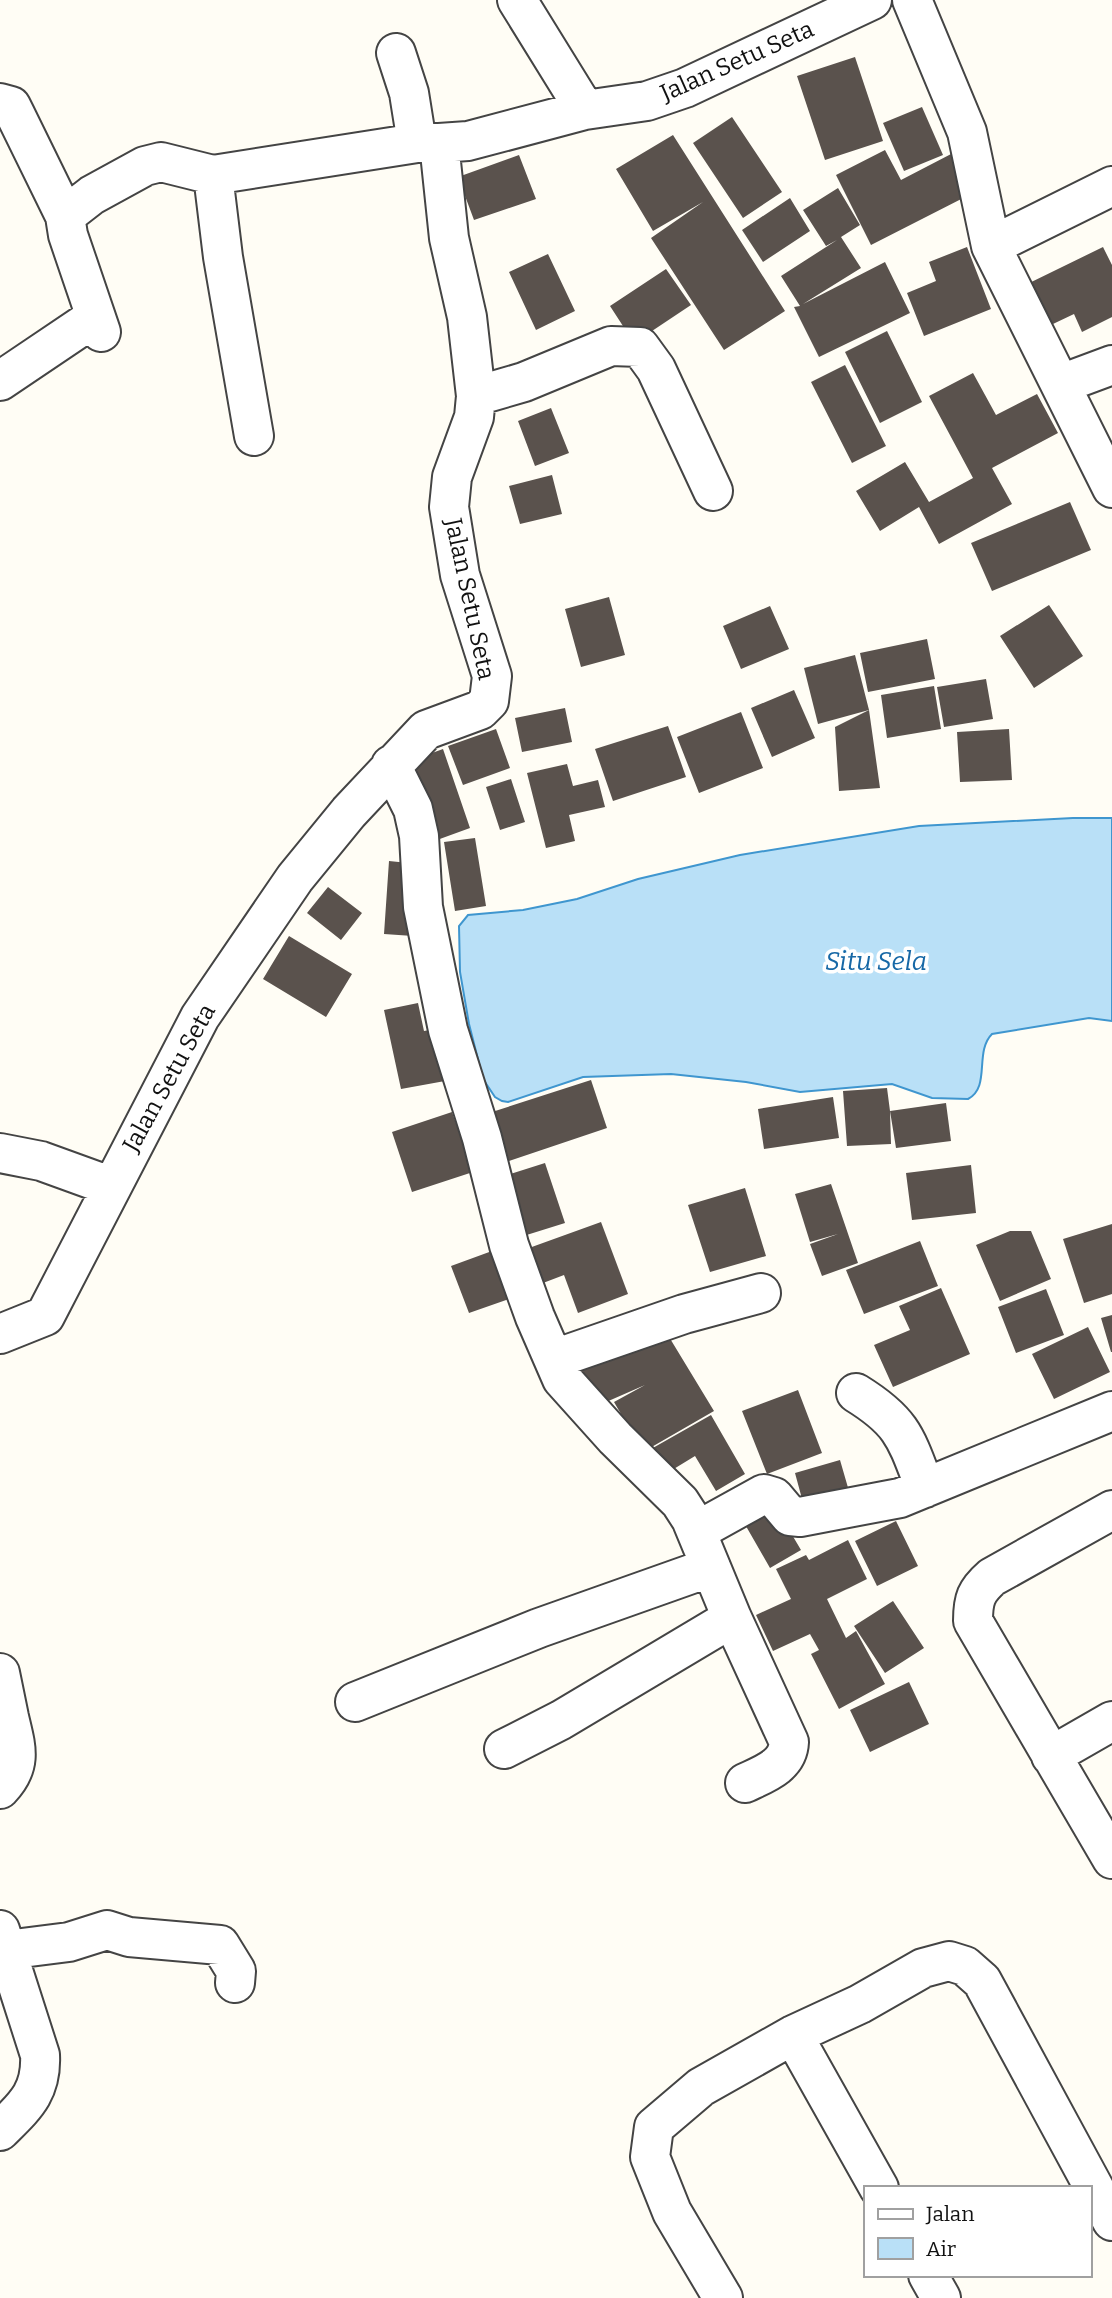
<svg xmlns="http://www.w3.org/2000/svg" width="1112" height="2298" font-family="Bitter,serif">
<rect width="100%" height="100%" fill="#fffdf5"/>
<!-- water -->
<path fill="#b9e0f7" stroke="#3f96cf" stroke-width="2" d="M1073,818H1112V1021L1089,1018L992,1034C974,1052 991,1087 968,1099L932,1098L892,1084L800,1092L746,1082L671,1074L583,1077L508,1102L502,1101L495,1097L483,1079L469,1024L460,972L459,926L468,915L523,910L577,899L638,879L740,855L919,826Z"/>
<!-- building -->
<path fill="#5a524d" d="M855,57L883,141L825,160L797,76Z
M922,107L943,155L904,171L883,123Z
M732,117L782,192L743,218L693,143Z
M673,135L785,311L724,350L651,238L703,202L653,231L616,169Z
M885,150L901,180L953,153L973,193L871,245L836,175Z
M519,155L536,199L474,220L458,177Z
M838,188L860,225L841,237L861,268L803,304L885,262L910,313L819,357L794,307L800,306L781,276L837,240L826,246L803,210Z
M790,198L810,231L763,262L742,230Z
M967,247L991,309L924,336L907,293L936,281L929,262Z
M1103,247L1112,265V317L1082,332L1074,314L1034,333L1013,291Z
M548,254L575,311L536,330L509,272Z
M666,269L691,305L634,343L610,306Z
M887,331L922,402L880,423L845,352Z
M845,365L886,446L852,463L811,382Z
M973,373L996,415L1037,394L1058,433L992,468L1012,504L939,544L919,507L880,531L856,491L905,462L929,502L973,478L929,396Z
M551,408L569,453L535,466L518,421Z
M552,475L562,514L520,524L509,486Z
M1070,502L1091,550L992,591L971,543Z
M609,597L625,655L581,667L565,609Z
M1049,605L1083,656L1034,688L1000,636Z
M770,606L789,649L741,669L723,626Z
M927,639L935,679L868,692L860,653Z
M855,655L869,710L880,788L839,791L835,727L869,710L818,724L804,668Z
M986,679L993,719L944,727L937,687Z
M934,686L941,729L887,738L881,695Z
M794,690L815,738L772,757L751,708Z
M565,708L572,742L522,752L515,718Z
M741,712L763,768L699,793L677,737Z
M668,726L686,777L613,801L595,749Z
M496,729L510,768L463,785L448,746Z
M1009,729L1012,780L960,782L957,732Z
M443,749L470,828L437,840L410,761Z
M567,764L573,786L598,780L605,807L569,815L575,841L546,848L527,773Z
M511,779L525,822L500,830L486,787Z
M475,838L486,906L455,911L444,842Z
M389,861L418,864L413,936L384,934Z
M328,887L362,913L341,940L307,913Z
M289,936L352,974L326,1017L263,979Z
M418,1003L424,1031L435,1029L445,1081L401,1089L384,1010Z
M591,1080L607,1128L509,1161L492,1112Z
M887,1088L890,1111L946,1103L951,1141L896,1148L890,1111L891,1144L847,1146L843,1091Z
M833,1097L839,1138L764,1149L758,1109Z
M452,1112L473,1172L412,1192L392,1132Z
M545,1163L565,1223L517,1238L498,1178Z
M971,1165L976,1213L912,1220L906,1173Z
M831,1184L858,1263L822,1276L810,1244L838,1234L810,1242L795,1194Z
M745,1188L766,1256L710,1272L688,1205Z
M601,1222L628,1294L578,1313L564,1275L543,1283L529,1248Z
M1112,1224V1294L1084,1303L1063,1239Z
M1010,1231H1031L1051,1279L1000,1301L976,1245Z
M920,1241L938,1286L864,1314L846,1270Z
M492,1251L509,1299L469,1313L451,1266Z
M941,1288L970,1354L893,1387L874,1345L910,1330L899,1306Z
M1046,1289L1064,1335L1016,1353L998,1307Z
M1112,1315V1352H1111L1101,1318Z
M663,1327L714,1411L643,1452L614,1402L645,1385L597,1406L579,1366Z
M1088,1327L1110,1372L1054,1399L1032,1354Z
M798,1390L822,1453L767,1474L742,1411Z
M711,1415L745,1474L716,1491L695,1456L659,1478L644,1453Z
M840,1460L851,1498L805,1510L795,1473Z
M769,1496L801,1550L770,1568L739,1514Z
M896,1521L918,1566L877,1586L855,1541Z
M848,1540L867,1579L827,1599L846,1638L856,1631L885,1684L839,1709L811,1654L819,1650L810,1634L773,1651L756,1615L791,1599L776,1569L806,1555L809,1560Z
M893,1601L924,1648L885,1673L854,1626Z
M909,1682L929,1724L870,1752L850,1710Z"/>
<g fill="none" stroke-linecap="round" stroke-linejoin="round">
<defs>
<path id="minor" d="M517,0L585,110
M912,0L967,132L991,246L1112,488
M396,53L409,93L417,143
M0,103L11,106L15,114L65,216L92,195L145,166L161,162L213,175L417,143H439
M213,175L223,257L254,436
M65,216L68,235L101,332
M991,246L1112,186
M0,381L95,317
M1061,384L1112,365
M476,396L524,382L611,346L640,347L656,369L713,491
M391,765L413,809L419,836L423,907L448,1030L482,1138L509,1245L535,1317L562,1379L615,1438L680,1502L691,1519L732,1618L789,1742C788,1766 764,1774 745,1783
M0,1153L41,1161L110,1186
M0,1334L45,1316L200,1017L295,878L349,812L426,730L480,710L489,701L492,676L460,575L449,507L452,477L474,417L476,396L467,317L449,238L439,143L468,141L585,110L647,101L685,88L872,0
M554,1359L684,1314L761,1293
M856,1393C903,1422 906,1438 925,1488
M1112,1510L992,1577C976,1591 973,1599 973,1621L1112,1859
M697,1531L764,1494L774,1497L790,1516L800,1517L900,1498L1112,1411
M0,1673C3,1687 6,1702 9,1717C16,1747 23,1765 0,1789
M355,1702L539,1628L711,1567
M504,1749L561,1720L732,1618
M1051,1756L1112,1721
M0,1930L40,2055C42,2092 25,2106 0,2131
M6,1950L69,1942L107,1930L129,1937L220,1945L236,1971L235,1983
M793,2035L879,2188
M928,2275L941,2298
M723,2298L672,2212L650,2157L654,2127L701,2087L793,2035L860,2004L923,1968L949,1961L965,1966L982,1981L1112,2221"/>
</defs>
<!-- minor casing -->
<use href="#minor" stroke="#444" stroke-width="42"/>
<!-- minor -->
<use href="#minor" stroke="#fff" stroke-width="38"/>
</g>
<g text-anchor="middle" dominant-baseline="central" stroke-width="7" stroke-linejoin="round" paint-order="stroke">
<!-- street labels -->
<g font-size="24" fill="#111" stroke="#fff">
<text transform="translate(737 61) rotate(-24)">Jalan Setu Seta</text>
<text transform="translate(470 599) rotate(78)">Jalan Setu Seta</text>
<text transform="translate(169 1078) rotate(-61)">Jalan Setu Seta</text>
</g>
<!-- water labels -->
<g font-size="26" font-style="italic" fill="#1768a6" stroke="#fff">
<text x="876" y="961">Situ Sela</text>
</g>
</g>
<!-- legend -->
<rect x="864" y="2186" width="228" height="91" fill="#ffffff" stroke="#a0a0a0" stroke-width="2"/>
<rect x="878" y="2209" width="35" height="10" fill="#ffffff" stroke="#a0a0a0" stroke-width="2"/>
<text x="926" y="2221" font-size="21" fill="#111111">Jalan</text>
<rect x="878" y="2238" width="35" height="21" fill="#b9e0f7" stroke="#a0a0a0" stroke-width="2"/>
<text x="926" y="2256" font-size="21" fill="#111111">Air</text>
</svg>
